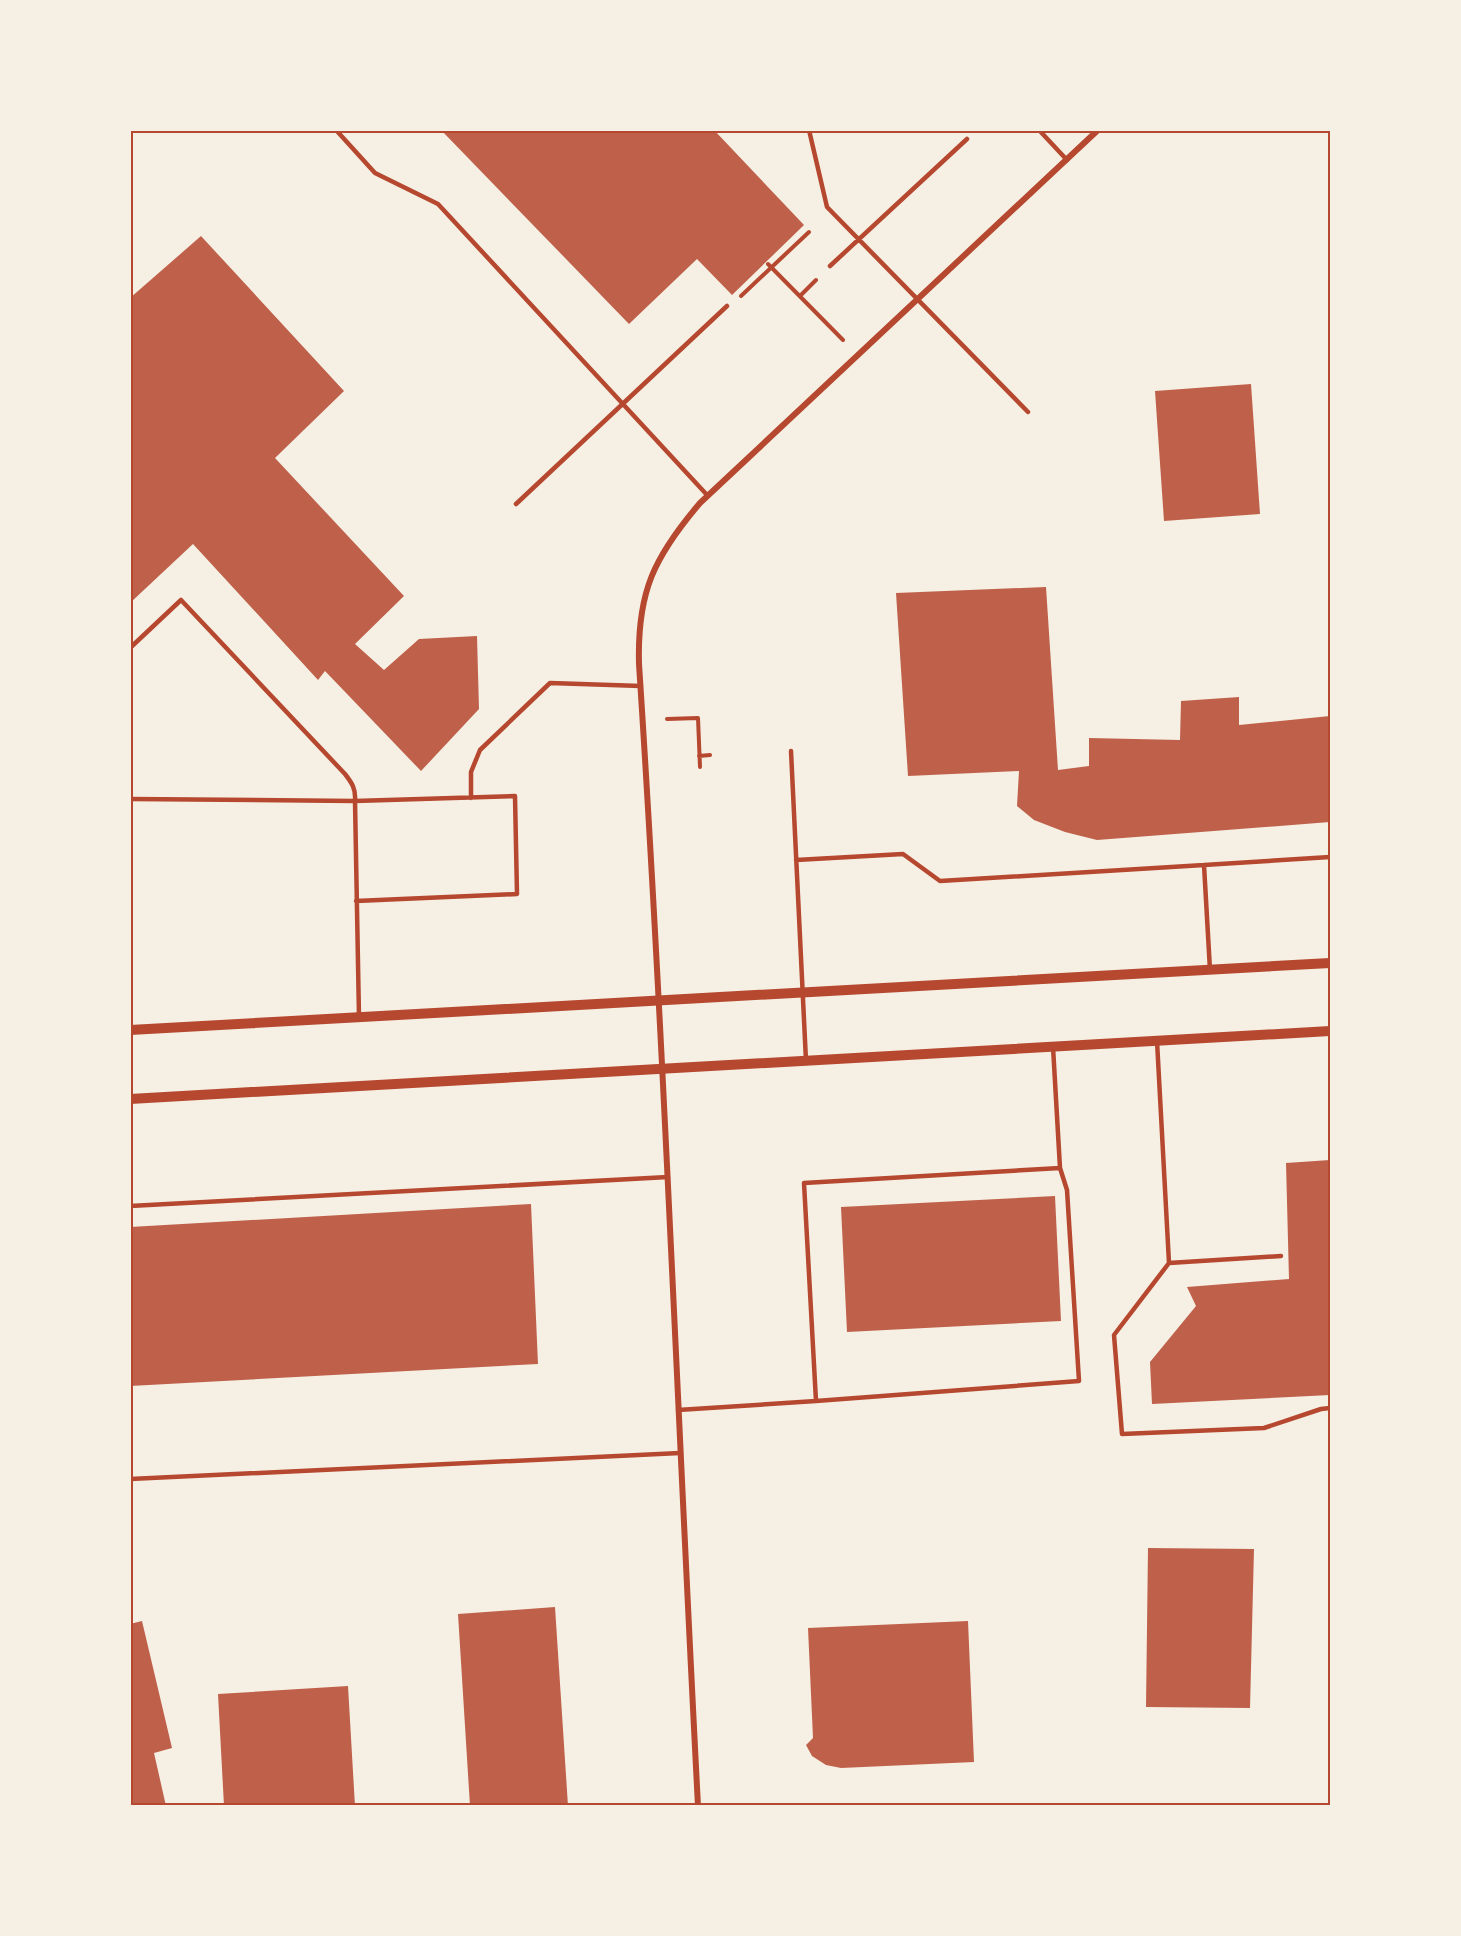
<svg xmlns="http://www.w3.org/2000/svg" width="1461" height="1936" font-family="Rubik,sans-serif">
<rect width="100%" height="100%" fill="#f6efe4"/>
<!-- building -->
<path fill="#bf614a" d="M441,130H714L804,225L732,295L697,259L629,324Z
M201,236L344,391L275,458L404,596L355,644L384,670L419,639L477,636L479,709L421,771L325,671L318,680L193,544L130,603V298Z
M1251,384L1260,514L1164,521L1155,391Z
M1046,587L1058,770L1089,766V738L1180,740L1181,701L1239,697V725L1330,716V822L1097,840L1065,832L1034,820L1017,806L1019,771L908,776L896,593Z
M1330,1160V1395L1152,1404L1150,1362L1196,1306L1187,1287L1289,1279L1286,1163Z
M1055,1196L1061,1321L847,1332L841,1207Z
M531,1204L538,1364L130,1386V1227Z
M1148,1548L1254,1549L1250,1708L1146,1707Z
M555,1607L568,1806H470L458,1614Z
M142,1621L172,1748L154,1753L166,1806H130V1624Z
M968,1621L974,1762L841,1768L826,1765L812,1756L806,1745L813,1738L808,1628Z
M348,1686L355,1806H224L218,1694Z"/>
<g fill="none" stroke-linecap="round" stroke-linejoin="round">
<!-- path -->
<path stroke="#b5482f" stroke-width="4" d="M768,264L843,340
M741,296L809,232
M800,296L816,280
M667,719L698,718L700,767
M699,756L710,755"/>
<!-- service -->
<path stroke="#b5482f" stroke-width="4.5" d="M336,130L375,173L438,204L708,496
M809,130L827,207L1028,412
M1039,130L1067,160
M830,266L967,139
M516,504L727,306
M130,648L181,600L345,774C352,783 356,789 355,801L130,799
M791,751L806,1061
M471,798V772L480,750L550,683L641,686
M796,860L903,854L940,881L1204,865L1210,970
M1204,865L1330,857
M356,901L517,894L515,796L355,801L359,1017
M1157,1041L1169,1263L1114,1335L1122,1434L1264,1428L1321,1409L1330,1408
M130,1206L668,1177
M1169,1263L1281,1256
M816,1401L1079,1381L1067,1190L1060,1168
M678,1410L816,1401L804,1183L1060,1168L1053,1047
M130,1479L680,1453"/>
<!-- minor -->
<path stroke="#b5482f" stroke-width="6" d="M698,1806C678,1425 664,1044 639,664C637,592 654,557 700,503L1098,130"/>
<!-- tertiary -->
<path stroke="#b5482f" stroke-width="10" d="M130,1030L1330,963
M130,1099L1330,1031"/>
</g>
<!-- border -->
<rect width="1461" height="1936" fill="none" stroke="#f6efe4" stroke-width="264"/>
<rect x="132" y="132" width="1197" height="1672" fill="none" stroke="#b5482f" stroke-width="2"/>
</svg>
